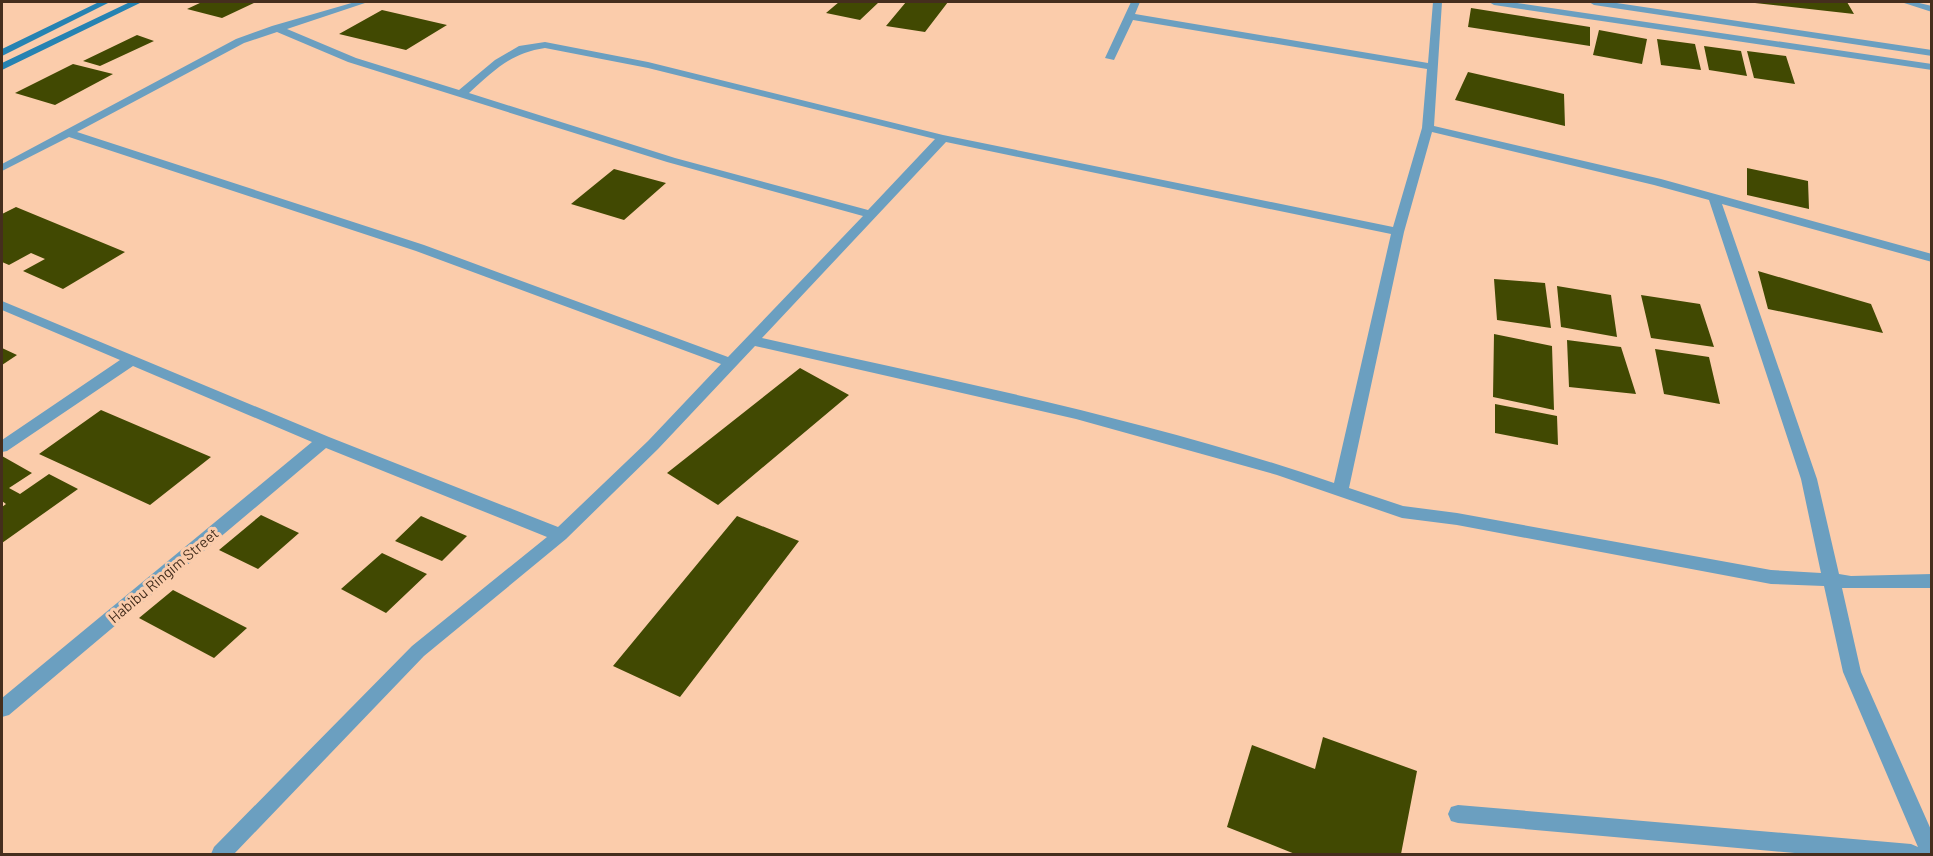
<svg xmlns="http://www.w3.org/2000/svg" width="1933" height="856" font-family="Barlow,sans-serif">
<rect width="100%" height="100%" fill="#fbccab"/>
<!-- building -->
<path fill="#414902" d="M202,2H256L222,18L187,9Z
M839,2H879L860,20L826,13Z
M906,2H948L925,32L886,26Z
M1755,2H1847L1854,14L1755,3Z
M1471,8L1590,27V46L1468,27Z
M382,10L447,25L406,50L339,34Z
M1599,30L1647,39L1642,64L1593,55Z
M137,35L154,41L100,66L83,61Z
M1657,39L1695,44L1701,70L1661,65Z
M1704,46L1741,51L1747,76L1709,70Z
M1747,51L1786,56L1795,84L1754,78Z
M73,64L113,74L55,105L15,93Z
M1468,72L1564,94L1565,126L1455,100Z
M1747,168L1808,181L1809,209L1747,195Z
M614,169L666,183L624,220L571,204Z
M16,207L125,252L63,289L23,271L45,259L31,253L9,265L2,262V214Z
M1758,271L1871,304L1883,333L1768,309Z
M1494,279L1545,283L1551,328L1497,320Z
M1557,286L1611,295L1617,337L1561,327Z
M1641,295L1700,304L1714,347L1651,338Z
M1494,334L1552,346L1554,410L1493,397Z
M1567,340L1621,347L1636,394L1569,387Z
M2,348L17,355L2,365Z
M1655,349L1709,357L1720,404L1664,394Z
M800,368L849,395L718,505L667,473Z
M1495,404L1557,416L1558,445L1495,433Z
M101,410L211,457L150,505L39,454Z
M2,456L32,473L9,488L20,494L49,474L78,489L2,543V507L6,504L2,501Z
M261,515L299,533L258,569L219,550Z
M421,516L467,536L442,561L395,541Z
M737,516L799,541L680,697L613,666Z
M382,553L427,574L386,613L341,589Z
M173,590L247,628L214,658L139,618Z
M1323,737L1417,771L1401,854H1295L1227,827L1252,745L1315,769Z"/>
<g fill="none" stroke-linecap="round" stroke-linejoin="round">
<!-- service -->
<path fill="#6b9fc0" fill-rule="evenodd" d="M1901,2H1915L1932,6V12Z"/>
<!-- minor -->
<path fill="#6b9fc0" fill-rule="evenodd" d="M355,2H368L287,29L356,58L459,90L495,60L519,46L545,42L648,62L943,135L1393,227L1422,128L1427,69L1133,20L1114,60L1105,58L1131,2H1140L1135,14L1428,63L1433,2H1442L1434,126L1661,179L1932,254V262L1722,204L1817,479L1839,574L1851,576L1932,574V588H1842L1861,672L1932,832V854H1806L1458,823L1451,821L1448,814L1451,807L1458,805L1911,844L1918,847L1843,672L1824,586L1771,584L1457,525L1402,518L1277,475L1076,419L755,346L658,449L566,539L424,656L234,854H211L214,847L412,646L547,537L326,448L9,715L2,717V698L312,442L133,366L7,451L2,452V440L120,360L2,310V301L329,437L558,527L648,441L721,364L416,251L69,137L2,171V164L236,39L272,26ZM277,32L348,62L667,162L863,216L728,357L424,245L77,132L244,43ZM545,48L648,68L935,139L868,210L675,158L469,93C494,71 510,53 545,48ZM1432,132L1654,185L1709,200L1801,479L1821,573L1771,570L1457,513L1403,506L1349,488L1404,232ZM946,142L1391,234L1334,483C1148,419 953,381 762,338Z"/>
<!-- tertiary -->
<path fill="#6b9fc0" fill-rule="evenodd" d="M1489,2H1510L1932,64V70L1494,5Z
M1589,2H1610L1932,50V56L1594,5Z"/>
<!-- secondary -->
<path fill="#2683b2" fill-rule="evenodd" d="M99,2H110L2,56V49Z
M130,2H142L2,70V63Z"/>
</g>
<g text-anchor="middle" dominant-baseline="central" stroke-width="6" stroke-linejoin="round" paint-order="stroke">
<!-- street labels -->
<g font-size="15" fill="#452e1d" stroke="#fbccab">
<text transform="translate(163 575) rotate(-40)">Habibu Ringim Street</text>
</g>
</g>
<!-- border -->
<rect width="1933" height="856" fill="none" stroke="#452e1d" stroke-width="6"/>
</svg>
